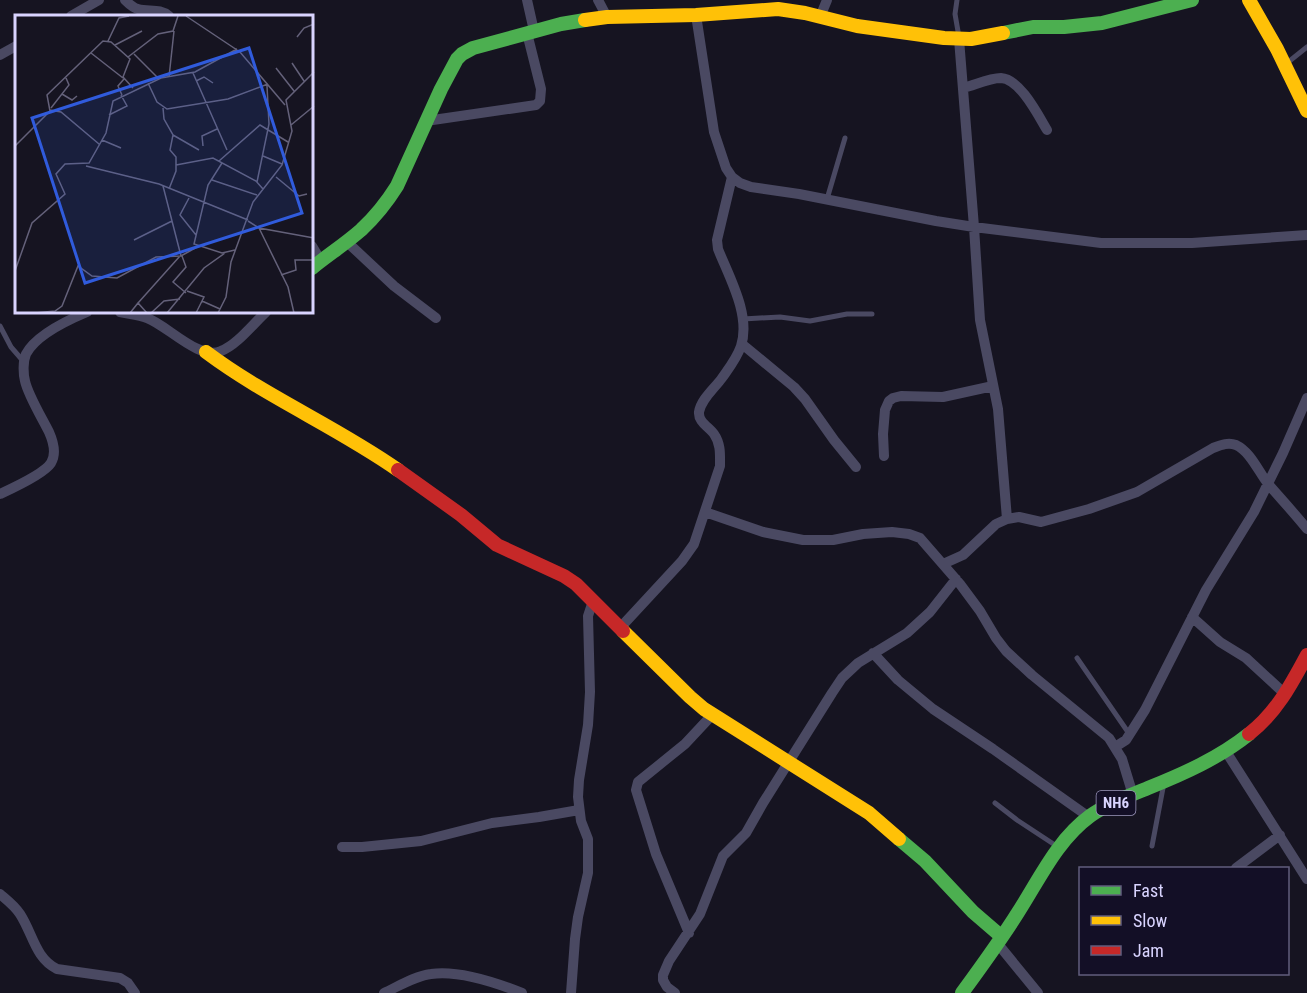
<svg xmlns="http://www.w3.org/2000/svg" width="1307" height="993" font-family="'Roboto Condensed',sans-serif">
<rect width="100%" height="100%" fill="#161421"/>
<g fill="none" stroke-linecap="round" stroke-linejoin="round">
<!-- lane -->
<path stroke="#4a4962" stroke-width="5" d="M957,0L955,14L959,37
M1287,63L1307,47
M827,199L845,138
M743,319L780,317L810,321L847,314H872
M0,326L11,347L24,362
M1077,658L1130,735
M995,803L1017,820L1055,845
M1152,846L1163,788"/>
<!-- street -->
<path stroke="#4a4962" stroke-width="10" d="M125,0C129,4 133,8 138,9C149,12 160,8 169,16
M527,0L534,31
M598,0L607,17
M696,15L714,132L726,168L732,177L740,183L751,187L799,194L936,221L974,227L1101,243H1192L1307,235
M71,16L99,0
M820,17L827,0
M959,39L974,227L980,320L998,409L1007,519
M0,55L16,46
M963,88C975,85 989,78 1001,78C1020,79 1038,115 1047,130
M426,121L536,105L540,101L541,89L527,33
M347,242L394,286L436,318
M312,246L321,261
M120,312C129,314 139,315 147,318C167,325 199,361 221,351C237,345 253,324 266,312
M742,344L794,387L805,399L834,440L856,467
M884,456L883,434L885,410L889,401L893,398L901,396L943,397L993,386
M0,494C13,488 44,474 51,463C57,453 53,441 49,432C42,418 28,395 25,381C23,373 23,361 26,354C36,335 68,320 87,312
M705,512L763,532L803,540H833L863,534L892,532L909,534L920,538L960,584L980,611L996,638L1006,651L1032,675L1109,738L1122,759L1133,795
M943,564L963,555L996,524L1007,519L1019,517L1041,522L1089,509L1137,492L1213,448C1221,445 1228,442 1236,445C1251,452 1259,473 1269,485C1282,500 1295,514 1307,529
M1192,617L1220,642L1246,658L1285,694
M620,628L682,561L694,544L720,466C720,455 721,444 714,434C709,427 698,422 699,412C701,399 715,388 722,378C729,368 737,358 741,346C751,315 729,277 718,249L717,240L732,177
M873,653L898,680L933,709L993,749L1089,817
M1115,747L1126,740L1145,710L1206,590L1254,512L1283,453L1307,398
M1225,750L1307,879
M342,847H362L421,841L492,823L539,817L579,810
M1236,868L1280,835
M0,894C7,900 15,906 20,914C33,934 35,958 57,969L120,978L128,983L135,993
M689,933L656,854L636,790L638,782L685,744L713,714
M998,944L1038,993
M384,993C399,986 415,976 431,974C458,970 497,983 522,993
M571,993L575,939L578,917L588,873V839L581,821L578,797L579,780L588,725L590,692L588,616L593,601
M675,993L667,987L663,980V975L669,961L700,914L723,856L746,833L763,803L832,693L842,678L858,663L907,633L930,612L956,579"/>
<!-- fast -->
<path stroke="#4caf50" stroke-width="14" d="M1003,33L1033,27H1064L1102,23L1192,0
M312,268C328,255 345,244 361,230C375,217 387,202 397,186L441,89L457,59L462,54L473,48L561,24L585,20
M899,839L925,861L973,912L1002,937
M962,993C981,967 1000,941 1017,914C1039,880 1057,840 1090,816C1108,803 1129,796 1148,788C1183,774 1219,758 1249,734"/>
<!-- slow -->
<path stroke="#ffc107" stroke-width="14" d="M1249,0L1277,49L1307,111
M585,20L607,17L696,15L778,9L805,13L857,26L944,38L971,39L1003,33
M206,352C266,397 337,427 398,470
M623,631L690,697L704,709L869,813L899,839"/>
<!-- jam -->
<path stroke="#c62828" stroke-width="14" d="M398,470L461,515L497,545L564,576L576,584L623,631
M1249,734C1276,713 1291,685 1307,655"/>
</g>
<g text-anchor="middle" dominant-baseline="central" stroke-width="4.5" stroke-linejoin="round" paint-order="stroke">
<!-- shield labels -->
<rect fill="#130f26" stroke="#9e99be" stroke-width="1.5" x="1096.5" y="791" width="39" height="24" rx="4.5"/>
<g font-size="15" font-weight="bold" fill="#d9d4ff">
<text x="1116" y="803">NH6</text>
</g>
</g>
<!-- overview -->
<g transform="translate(15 15)">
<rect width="298" height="298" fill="#161421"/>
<path fill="none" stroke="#64617a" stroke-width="1.5" d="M171,1L225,37L270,90M282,22L289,13L299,9M93,26L104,3L114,1M100,30L127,16M76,38L108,63M119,39L144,64M113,42L143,19L158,16L163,1M277,48L289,66M261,53L279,76M178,58L212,135M154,62L159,16M181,66L189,62L198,68M133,68L142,87L152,94L213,84L253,69M47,79L57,85L62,81M107,80L103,71L109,64M36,93L54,70L51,63M148,93L149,104L158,120L155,135L161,142V156L154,174M35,95L46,97L84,129M94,100L112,91L106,80M276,110L299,91M158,120L184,135M87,125L106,133M0,131L35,96L32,80L88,26L96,27L115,44L108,62L118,73M188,131L187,121L202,114M248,141L267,149M204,146L245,110L273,127M207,148L193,170L179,229L207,238L220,235M161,150L198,143L241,166L248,174M71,151L144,169L233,205M261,162L284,181L292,179M197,165L242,180M242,167L254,109L252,71M148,171L166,241M174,183L165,200L181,220M233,206L244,213L299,223M244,213L273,272L279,298M119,225L157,206M167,241L171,252L158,267L171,278M0,256L17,208L50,179L41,159L50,149L74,148L91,118L98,86L146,63L180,57L222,34M266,260L281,255L280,245H299M172,276L189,282L181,298M187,286L205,294M123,288L165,241M20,298L40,296L47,291L63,251L77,261L102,263L141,242L166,241L182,232M115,298L123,288L132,298M136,298L149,286L165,284M152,298L189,253L210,238M203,298L211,282L216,247L238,187L267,150L277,116L271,85L299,57"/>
<path fill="#305bdc" fill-opacity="0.15" stroke="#305bdc" stroke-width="3" d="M234,33L287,198L70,268L17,103Z"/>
<rect width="298" height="298" fill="none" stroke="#d9d4ff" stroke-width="3"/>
</g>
<!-- legend -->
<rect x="1079" y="867" width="210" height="108" fill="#130f26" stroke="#625e7d" stroke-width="1.5"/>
<rect x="1091" y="886" width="30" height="9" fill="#4caf50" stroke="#625e7d" stroke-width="1.5"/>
<text x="1133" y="897" font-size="18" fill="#d9d4ff">Fast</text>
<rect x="1091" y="916" width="30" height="9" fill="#ffc107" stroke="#625e7d" stroke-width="1.5"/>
<text x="1133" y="927" font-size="18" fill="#d9d4ff">Slow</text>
<rect x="1091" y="946" width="30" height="9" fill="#c62828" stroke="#625e7d" stroke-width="1.5"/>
<text x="1133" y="957" font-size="18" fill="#d9d4ff">Jam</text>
</svg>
